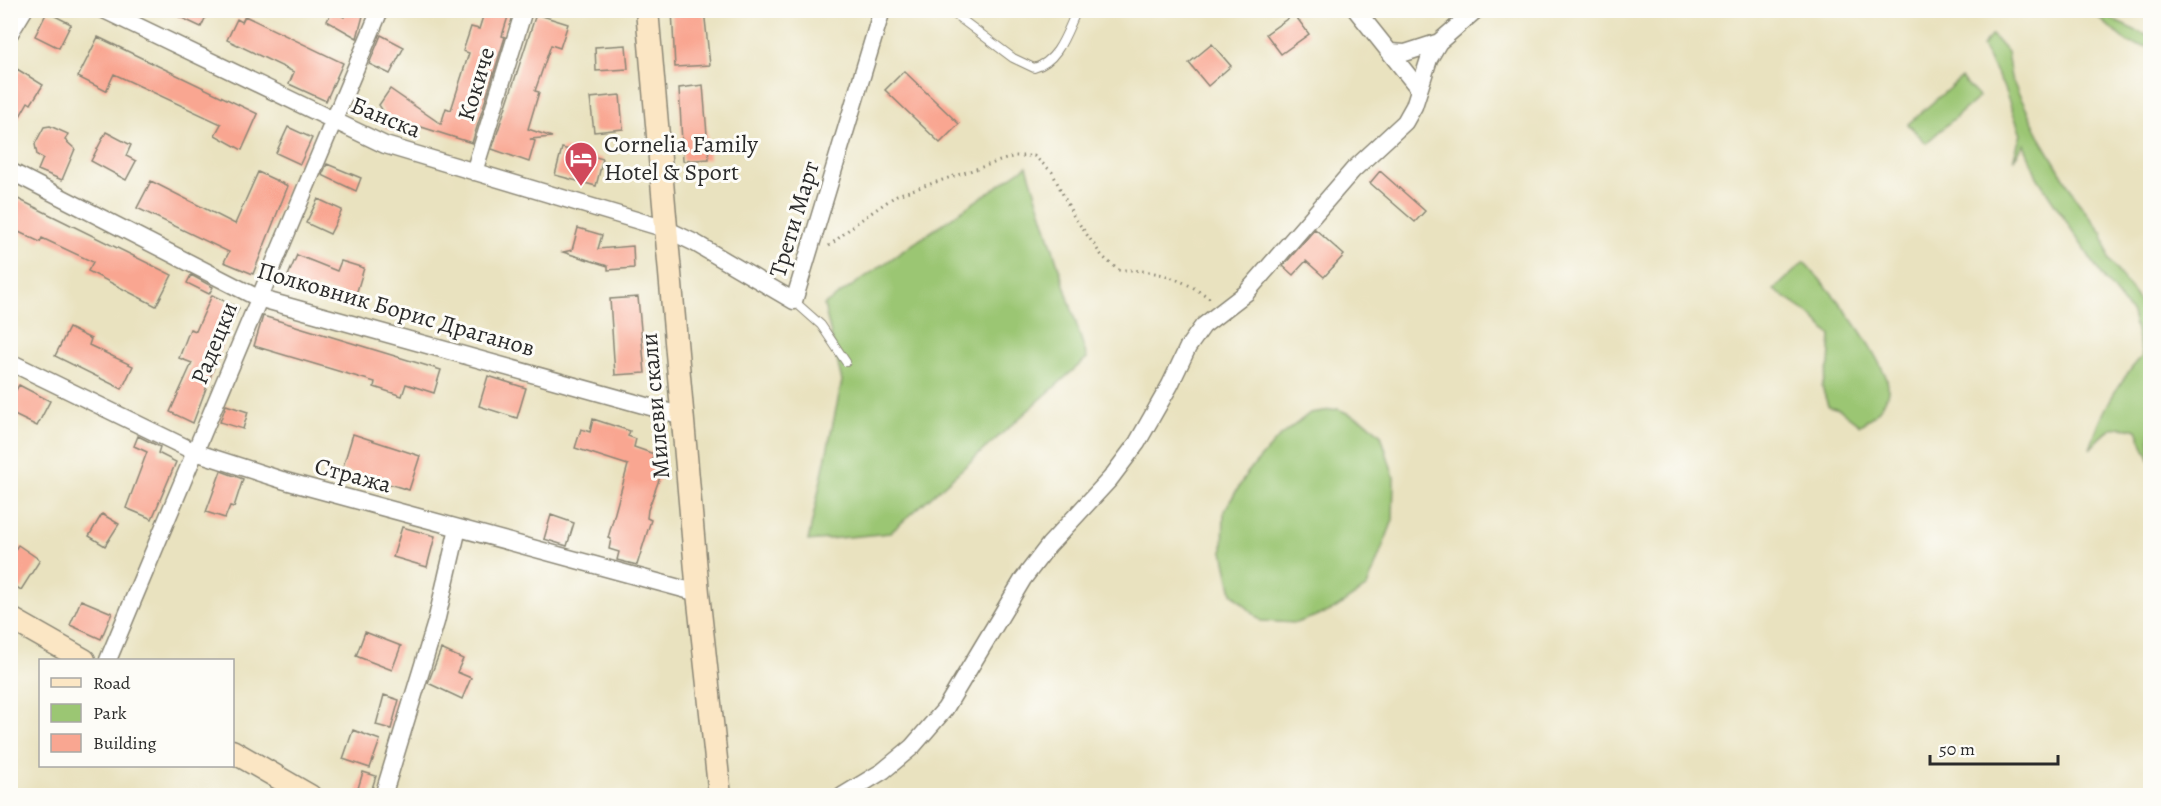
<svg xmlns="http://www.w3.org/2000/svg" width="2161" height="806" font-family="Alegreya,serif">
<rect width="100%" height="100%" fill="#fdfcf7"/>
<filter id="ink" filterUnits="userSpaceOnUse"><feTurbulence type="fractalNoise" baseFrequency=".0167" numOctaves="2"/><feDisplacementMap in="SourceGraphic" scale="12" xChannelSelector="R" yChannelSelector="G"/><feConvolveMatrix kernelMatrix="1 2 1 2 8 2 1 2 1" color-interpolation-filters="sRGB"/></filter>
<filter id="wash" filterUnits="userSpaceOnUse"><feTurbulence type="fractalNoise" baseFrequency=".008" numOctaves="4" result="noise"/><feDisplacementMap in="SourceGraphic" scale="24" xChannelSelector="R" yChannelSelector="G"/><feGaussianBlur stdDeviation="1.35" result="paint"/><feColorMatrix in="noise" values="0 0 0 0 0 0 0 0 0 0 0 0 0 0 0 0 0 1.4 0 .05"/><feComposite in="paint" operator="in"/></filter>
<g filter="url(#wash)">
<rect width="100%" height="100%" fill="#e9e2bf"/>
<!-- green -->
<path fill="#9bc673" stroke="#63784f" stroke-width="1.5" d="M2091,11H2104L2117,22L2150,37V47L2128,43Z
M1992,35L2007,52L2011,78L2042,141L2079,203L2103,234L2109,260L2150,316V461L2137,430C2111,422 2107,431 2090,449C2101,412 2116,385 2142,356L2132,314L2104,279L2037,177L2024,144L2013,160L2021,134L2003,86L1982,46Z
M1961,78L1979,97L1926,143L1908,124Z
M1027,166L1087,358L890,533L808,541L842,381L824,305Z
M1804,262C1833,293 1857,322 1877,359C1882,369 1889,378 1888,390C1887,405 1872,418 1860,425L1839,409L1828,406L1822,387L1829,364L1831,336L1811,315L1774,290Z
M1338,409L1367,422L1381,435L1394,477L1393,520L1367,587L1333,610L1296,623L1261,621L1232,593L1223,552L1224,511L1248,472L1279,437L1310,413Z"/>
<g id="blocks">
<!-- building -->
<path fill="#f9a691" d="M165,10H209L201,27Z
M347,10L363,16L357,38L327,21L332,11L344,17Z
M485,10H510L502,36L505,37L472,143L415,125L411,137L384,128L388,119L379,105L390,89L441,124L446,108L451,110L469,53L463,51L471,27L479,29Z
M672,10H704L710,65L675,67Z
M47,12L71,24L59,48L35,36Z
M536,14L568,24L560,48L551,45L535,91L539,92L528,129L552,137L530,139L535,141L529,162L492,149Z
M1294,14L1309,34L1281,54L1266,34Z
M245,16L343,63L326,101L289,84L294,72L227,40L237,19L242,22Z
M381,35L404,47L390,74L369,64Z
M98,37L258,114L242,150L215,135L221,124L114,74L106,91L78,77Z
M1212,44L1231,66L1208,86L1189,63Z
M626,45L628,69L596,71L595,47Z
M17,69L43,85L31,104L28,102L10,134V78Z
M904,71L959,124L940,143L885,90Z
M703,85L709,159L683,161L679,88Z
M620,95L623,129L594,132L590,98Z
M50,126L68,134L65,140L75,149L62,180L38,170L43,158L37,155L35,144L44,127Z
M288,127L312,138L300,164L276,153Z
M106,132L131,145L126,156L136,161L126,180L91,161Z
M562,148L603,159L596,186L555,175Z
M327,164L361,178L356,191L322,175Z
M1380,171L1425,211L1415,222L1370,183Z
M258,172L288,186L253,274L224,262L229,252L137,208L151,181L235,224Z
M10,195L172,275L156,306L88,271L93,262L42,238L40,242L10,228Z
M318,199L342,210L330,234L306,223Z
M578,228L602,235L598,249L633,246L634,268L608,270V266L563,252L572,250Z
M1315,229L1344,255L1324,277L1306,261L1293,275L1283,266Z
M297,255L337,271L341,261L364,268L355,298L317,287L314,294L292,285L294,281L287,278Z
M191,275L213,287L209,294L187,283Z
M212,295L239,308L228,330L193,423L170,412L192,363L179,358L190,329L196,331Z
M638,297L645,373L615,375L610,299Z
M263,316L441,370L434,393L406,384L402,396L374,387L375,382L254,346Z
M69,328L91,339L89,345L133,366L122,389L55,356Z
M488,376L526,388L517,418L479,406Z
M19,385L50,401L37,426L10,413V400Z
M226,405L248,412L243,429L220,422Z
M593,419L630,431L628,436L636,439L634,447L654,454L651,462L664,466L648,510L647,518L651,520L637,565L617,560L619,552L609,549L611,539L608,538L628,465L575,448L581,429L590,432Z
M353,434L420,456L409,490L342,470Z
M138,436L160,447L158,453L176,462L152,519L126,508L147,452L134,446Z
M221,471L243,479L234,507L230,506L225,518L206,512Z
M102,514L119,524L105,546L89,536Z
M551,515L574,523L567,546L544,539Z
M402,527L435,536L427,567L393,557Z
M18,545L40,560L21,590L10,583V557Z
M81,600L112,613L101,639L70,625Z
M365,632L401,646L392,670L356,656Z
M441,649L463,659L457,672L471,678L462,699L428,683Z
M384,695L399,700L391,729L376,725Z
M353,730L380,740L370,768L343,759Z
M363,772L376,776L370,795H356Z"/>
</g>
</g>
<g filter="url(#ink)">
<use href="#blocks" fill-opacity="0" stroke="#8a8675" stroke-width="1.5"/>
<g fill="none" stroke-linecap="round" stroke-linejoin="round">
<defs>
<path id="lane" d="M949,10L1013,58L1034,68C1059,61 1066,33 1077,10
M794,301L821,325L846,362"/>
<path id="street" d="M104,10L385,145L666,229L695,243L794,301L882,10
M1356,10L1419,89
M10,33L24,10
M1390,52L1405,53L1439,42
M10,171L258,298L683,416
M474,172L524,10
M10,362L195,452L282,480L698,593
M108,660L380,10
M383,796L436,622L458,528
M842,796L883,771L912,747L945,709L1023,579L1049,545L1110,479L1137,443L1170,385L1188,347L1203,326L1246,293L1353,170L1405,122L1414,106L1429,59L1439,42L1476,10"/>
<path id="secondary" d="M647,10L698,593L720,796
M10,618L84,660
M232,751L310,796"/>
</defs>
<!-- lane casing -->
<use href="#lane" stroke="#8a8675" stroke-width="10"/>
<!-- street casing -->
<use href="#street" stroke="#8a8675" stroke-width="19"/>
<!-- secondary casing -->
<use href="#secondary" stroke="#8a8675" stroke-width="25"/>
<!-- path -->
<path stroke="#8a8675" stroke-width="3" stroke-dasharray="1.5 4.5" stroke-linecap="butt" d="M829,246L858,222L897,195L1015,156H1034L1052,172L1073,215L1102,256L1118,270C1154,269 1183,278 1212,300"/>
<!-- lane -->
<use href="#lane" stroke="#fff" stroke-width="8"/>
<!-- street -->
<use href="#street" stroke="#fff" stroke-width="16"/>
<!-- secondary -->
<use href="#secondary" stroke="#fbe6c4" stroke-width="22"/>
</g>
</g>
<!-- icons -->
<defs>
<symbol id="hotel-pin" viewBox="-11 -11 22 30"><path d="M0 17L-7.5 6A9.5 9.5 0 1 1 7.5 6Z" fill="#d1495b" stroke="#fdfcf7"/><path d="M-6-4.5h1.5V1H6V5H4.5V3h-9V5H-6ZM-4 0a1.8 1.8 0 1 1 3.6 0ZM.5 0V-2.5h3Q6-2.5 6 0Z" fill="#fff"/></symbol>
</defs>
<g fill-rule="evenodd">
<use href="#hotel-pin" x="562" y="139" width="38" height="52"/>
</g>
<g text-anchor="middle" dominant-baseline="central" stroke-width="6" stroke-linejoin="round" paint-order="stroke">
<!-- street labels -->
<g font-size="24" fill="#2b2b2b" stroke="#fdfcf7">
<text transform="translate(476 84) rotate(-73)">Кокиче</text>
<text transform="translate(386 117) rotate(22)">Банска</text>
<text transform="translate(794 219) rotate(-73)">Трети Март</text>
<text transform="translate(396 309) rotate(16)">Полковник Борис Драганов</text>
<text transform="translate(214 343) rotate(-68)">Радецки</text>
<text transform="translate(655 406) rotate(-95)">Милеви скали</text>
<text transform="translate(353 475) rotate(15)">Стража</text>
</g>
<!-- poi labels -->
<g font-size="24" fill="#2b2b2b" stroke="#fdfcf7" text-anchor="start">
<text x="604" y="144">Cornelia Family<tspan x="604" dy="28">Hotel &amp; Sport</tspan></text>
</g>
</g>
<!-- margin -->
<rect width="2161" height="806" fill="none" stroke="#fdfcf7" stroke-width="36"/>
<!-- legend -->
<rect x="39" y="659" width="195" height="108" fill="#fdfcf7" stroke="#a9a8a5" stroke-width="1.5"/>
<rect x="51" y="678" width="30" height="9" fill="#fbe6c4" stroke="#a9a8a5" stroke-width="1.5"/>
<text x="93" y="689" font-size="18" fill="#2b2b2b">Road</text>
<rect x="51" y="704" width="30" height="18" fill="#9bc673" stroke="#a9a8a5" stroke-width="1.5"/>
<text x="93" y="719" font-size="18" fill="#2b2b2b">Park</text>
<rect x="51" y="734" width="30" height="18" fill="#f9a691" stroke="#a9a8a5" stroke-width="1.5"/>
<text x="93" y="749" font-size="18" fill="#2b2b2b">Building</text>
<!-- scale -->
<path d="M1930 755v9h128v-9" fill="none" stroke="#2b2b2b" stroke-width="3"/>
<text x="1939" y="755" font-size="18" fill="#2b2b2b" stroke="#fdfcf7" stroke-width="4.5" paint-order="stroke">50 m</text>
</svg>
